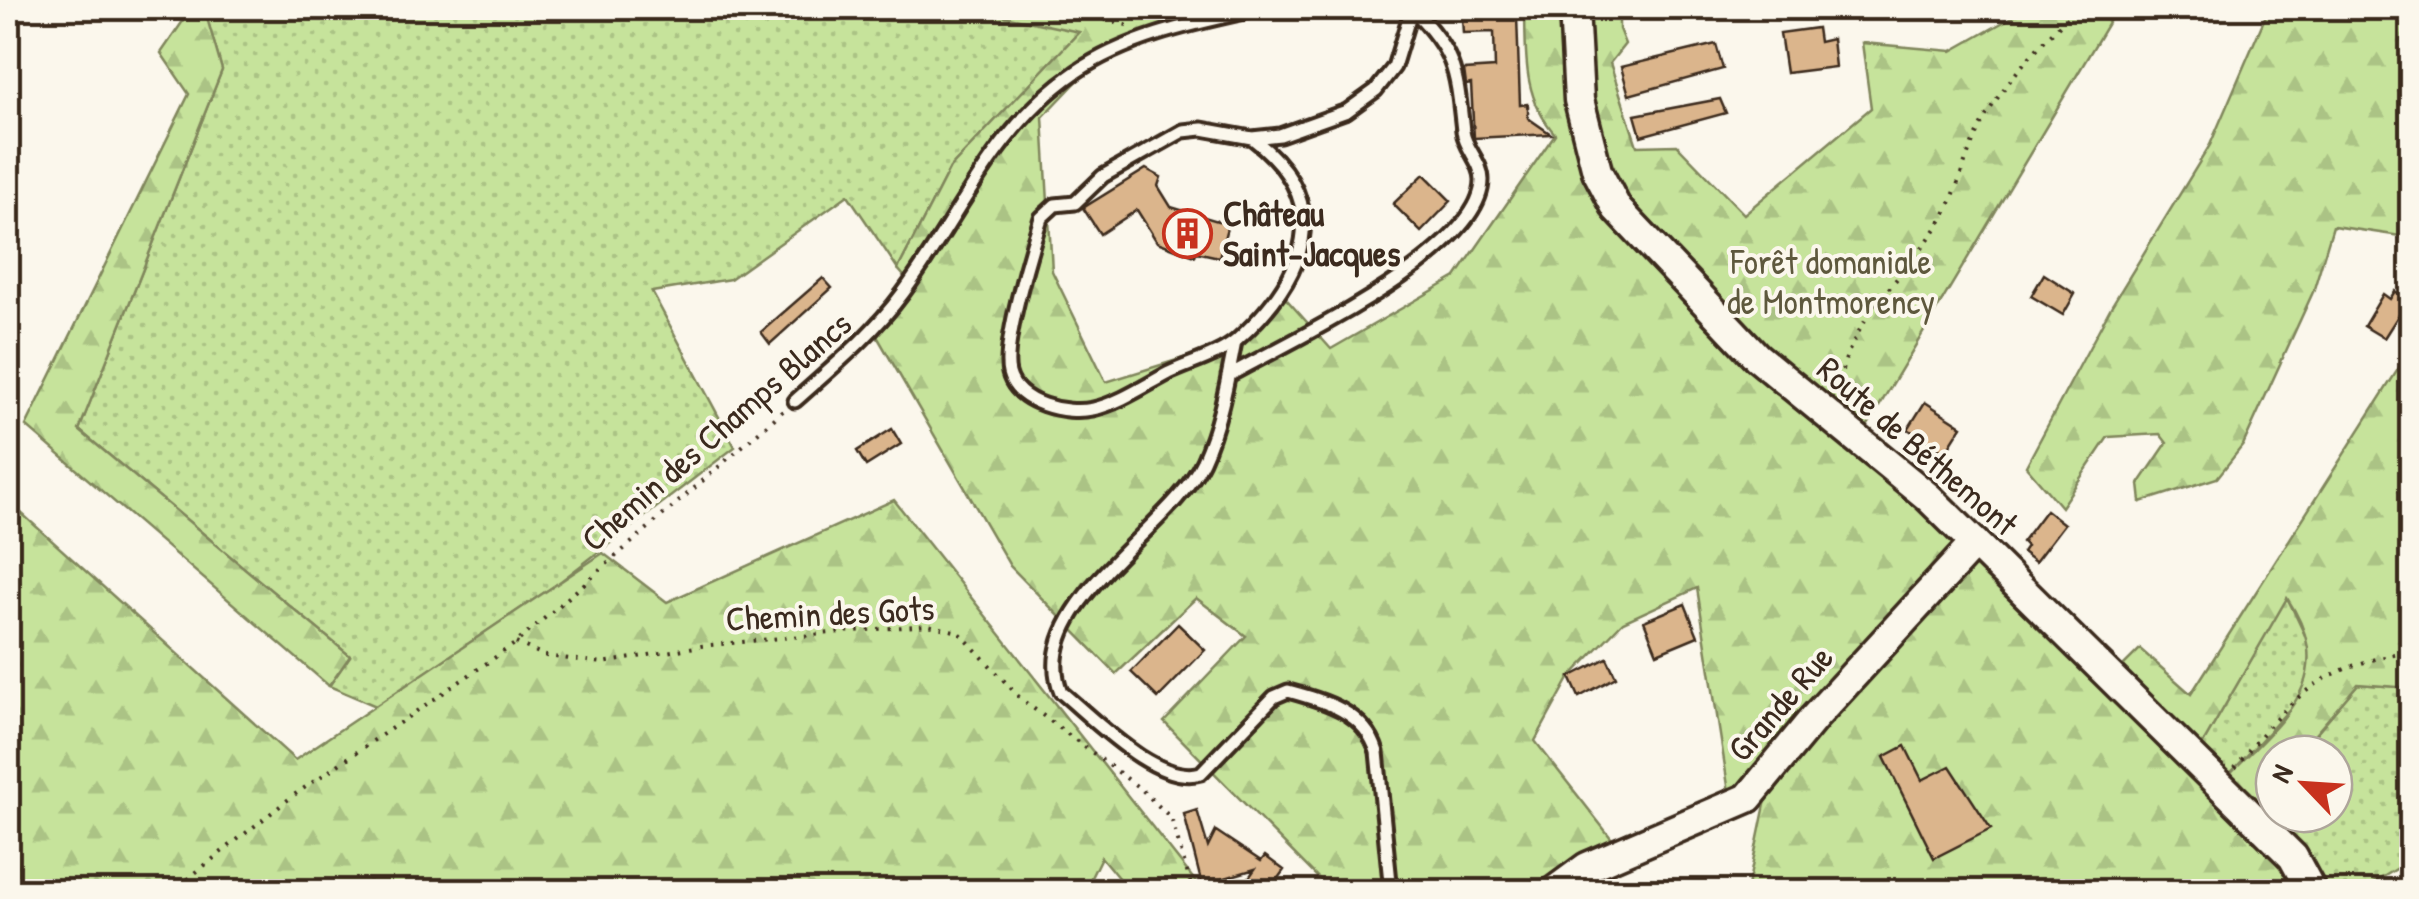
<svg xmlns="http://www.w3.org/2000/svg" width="2419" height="899" font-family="'Patrick Hand',sans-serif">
<defs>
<pattern id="grass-dots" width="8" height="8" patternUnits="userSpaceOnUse" patternTransform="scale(2.5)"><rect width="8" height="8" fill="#c6e39b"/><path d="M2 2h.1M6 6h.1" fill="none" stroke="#abc385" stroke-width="1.8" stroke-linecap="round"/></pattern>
<pattern id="forest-firs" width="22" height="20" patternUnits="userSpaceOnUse" patternTransform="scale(2.5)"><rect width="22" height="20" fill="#c6e39b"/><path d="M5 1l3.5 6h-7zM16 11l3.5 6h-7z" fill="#abc385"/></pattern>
</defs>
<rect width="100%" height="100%" fill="#fbf7ec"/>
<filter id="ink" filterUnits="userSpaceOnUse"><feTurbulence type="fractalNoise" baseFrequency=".01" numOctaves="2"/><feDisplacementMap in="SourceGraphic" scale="20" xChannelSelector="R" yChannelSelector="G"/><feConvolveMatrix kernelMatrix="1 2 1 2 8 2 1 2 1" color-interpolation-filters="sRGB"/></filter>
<g filter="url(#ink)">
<!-- grass -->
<path fill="url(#grass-dots)" stroke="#80865c" stroke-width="2.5" d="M214,8H967L1080,31L950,168L898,269L848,195L730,279L652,292L735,447L557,584L376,706L329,686L350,656L79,430L222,70L207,18Z
M2287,597L2310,646L2306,691L2220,785L2194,759Z
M2358,684L2411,688V860L2360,891H2312L2248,812L2274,781V814H2334V754H2298Z"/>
<!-- forest -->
<path fill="url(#forest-firs)" stroke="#80865c" stroke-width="2.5" fill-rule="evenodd" d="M192,8H214L207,18L222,70L79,430L350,656L329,686L26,426L189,94L161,53Z
M967,8H1128L1173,20L1223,8H1289L1269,16L1162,32L1086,72L1043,117L1052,271L1106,382L1235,342L1279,291L1331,349L1456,277L1555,134C1522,96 1526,55 1525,8H1619V29L1625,44L1610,63L1637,146L1677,145L1744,214L1871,108L1862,43L1952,51L2023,11L2022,8H2117L1859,440L2112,677L2140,649L2191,694L2411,349V688L2358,684L2298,754H2274V781L2248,812L2311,891H1747L1772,771L1731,805L1697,588L1623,622L1570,677L1535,741L1622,852L1554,891H1331L1164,722L1246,636L1196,598L1116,674L1010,566L874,331L909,282L898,269L950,168L1079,32ZM2287,598C2344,684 2276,723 2220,784L2194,759Z
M2269,8H2411V250L2400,236L2333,226L2313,292L2243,445L2217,478L2141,502L2139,484L2167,443L2160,434L2108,437L2061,507L2026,466L2112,305L2210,145Z
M894,500L1203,891H1129L1101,857L1084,892L8,891V501L295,760L603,553L667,602Z"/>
<!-- building -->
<path fill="#dbb58c" stroke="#3b2a1e" stroke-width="2.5" d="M1517,16L1520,105L1528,104V118L1551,134L1474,138L1471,84L1466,85L1464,70L1495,68L1494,32L1463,33L1462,18Z
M1817,28L1819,42L1832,39L1835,67L1786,73L1780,33Z
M1716,44L1723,69L1629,95L1621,67Z
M1720,99L1726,113L1641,136L1635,115Z
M1146,169L1161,177L1158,186L1171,207L1228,224L1219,257L1196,252L1195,256L1157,242L1137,210L1100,234L1083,208Z
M1424,174L1451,201L1421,232L1393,204Z
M2044,274L2075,294L2063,315L2031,296Z
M823,278L832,288L770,344L761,332Z
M2395,291L2412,302V311L2406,321L2398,316L2384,338L2364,326L2383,294L2390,299Z
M1925,402L1962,426L1945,453L1908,429Z
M892,429L901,444L866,466L857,451Z
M2046,510L2064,524L2035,562L2022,552L2026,546L2022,542Z
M1685,604L1698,636L1657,653L1644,621Z
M1178,624L1205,650L1158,698L1131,672Z
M1607,658L1616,677L1579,697L1570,677Z
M1905,746L1922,780L1950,766L1991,829L1934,858L1884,757Z
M1197,810L1208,847L1216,831L1261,861L1265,856L1284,870L1268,892H1239L1255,869L1202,885L1184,814Z"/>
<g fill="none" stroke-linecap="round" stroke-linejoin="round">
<defs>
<path id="service" d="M1252,138C1336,202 1307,277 1237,340C1220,355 1190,363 1169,373C1146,385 1120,403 1093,409C1066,415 1017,404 1009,373C1002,346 1031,249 1041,218L1055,205L1075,203L1103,176L1183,131L1202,129L1252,138L1280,135L1347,111L1376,90L1394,67L1412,8
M1235,342C1227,382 1220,424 1203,461C1172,529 1026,606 1061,692C1094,719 1157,786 1201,773L1274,697L1288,691C1325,701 1365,712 1377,752L1391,892
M1228,376C1286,343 1482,253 1482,180C1482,162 1465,149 1463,131C1456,68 1456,55 1412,8
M795,401C834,366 872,335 903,293C960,216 994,128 1076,72C1130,35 1201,22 1263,8"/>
<path id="tertiary" d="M1574,8L1579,100L1597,171L1617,209L1757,357L1928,497L2293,857L2312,892
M1553,892L1587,867L1748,798L1814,718L1975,543"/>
</defs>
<!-- service casing -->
<use href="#service" stroke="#3b2a1e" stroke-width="19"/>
<!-- tertiary casing -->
<use href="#tertiary" stroke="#3b2a1e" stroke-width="35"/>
<!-- path -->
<path stroke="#3b2a1e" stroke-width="4" stroke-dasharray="2.5 8" stroke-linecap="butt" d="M1053,8L1131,26
M1838,391C1845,327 1901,279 1935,230C1957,200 1963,158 1981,125C2006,79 2040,44 2077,8
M516,643L546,656L603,663L701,646L842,632L928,625L959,632L1021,699L1142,790L1171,818L1193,892
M2235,768C2290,698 2320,665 2412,652
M171,892L294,795L516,643L784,410"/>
<!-- service -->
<use href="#service" stroke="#fbf7ec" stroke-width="11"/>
<!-- tertiary -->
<use href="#tertiary" stroke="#fbf7ec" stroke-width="28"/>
</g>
</g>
<!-- icons -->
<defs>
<symbol id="building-ring" viewBox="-11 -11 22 22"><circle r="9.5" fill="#fbf7ec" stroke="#c8321e" stroke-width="1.5"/><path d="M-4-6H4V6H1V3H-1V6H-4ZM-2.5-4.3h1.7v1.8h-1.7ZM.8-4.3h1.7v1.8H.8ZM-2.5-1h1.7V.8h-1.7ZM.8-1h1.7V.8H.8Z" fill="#c8321e"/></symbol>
</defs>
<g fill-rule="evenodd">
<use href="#building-ring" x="1160" y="206" width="55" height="55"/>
</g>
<g text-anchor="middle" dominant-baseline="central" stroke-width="8" stroke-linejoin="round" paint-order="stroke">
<!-- poi labels -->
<g font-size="35" font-weight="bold" fill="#3b2a1e" stroke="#fbf7ec" text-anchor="start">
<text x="1223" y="213">Château<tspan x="1223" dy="40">Saint-Jacques</tspan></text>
</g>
<!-- park labels -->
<g font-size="35" fill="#5e583d" stroke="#fbf7ec">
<text x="1831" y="261">Forêt domaniale<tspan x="1831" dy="40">de Montmorency</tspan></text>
</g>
<!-- street labels -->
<g font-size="35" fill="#3b2a1e" stroke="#fbf7ec">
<text transform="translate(716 431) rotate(-41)">Chemin des Champs Blancs</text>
<text transform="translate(1918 446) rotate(41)">Route de Béthemont</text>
<text transform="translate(830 613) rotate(-3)">Chemin des Gots</text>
<text transform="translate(1780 703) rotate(-49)">Grande Rue</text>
</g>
</g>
<!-- margin -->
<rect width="2419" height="899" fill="none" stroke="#fbf7ec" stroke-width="40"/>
<rect x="20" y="20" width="2379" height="859" fill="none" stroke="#3b2a1e" stroke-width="4" filter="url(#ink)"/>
<!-- north arrow -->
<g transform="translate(2304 784) rotate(295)"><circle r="48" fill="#fbf7ec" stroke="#aea59a" stroke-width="2.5"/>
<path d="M0-8L18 38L0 25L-18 38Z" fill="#c8321e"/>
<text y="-15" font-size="28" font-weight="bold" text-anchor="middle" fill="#3b2a1e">N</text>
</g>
</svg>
